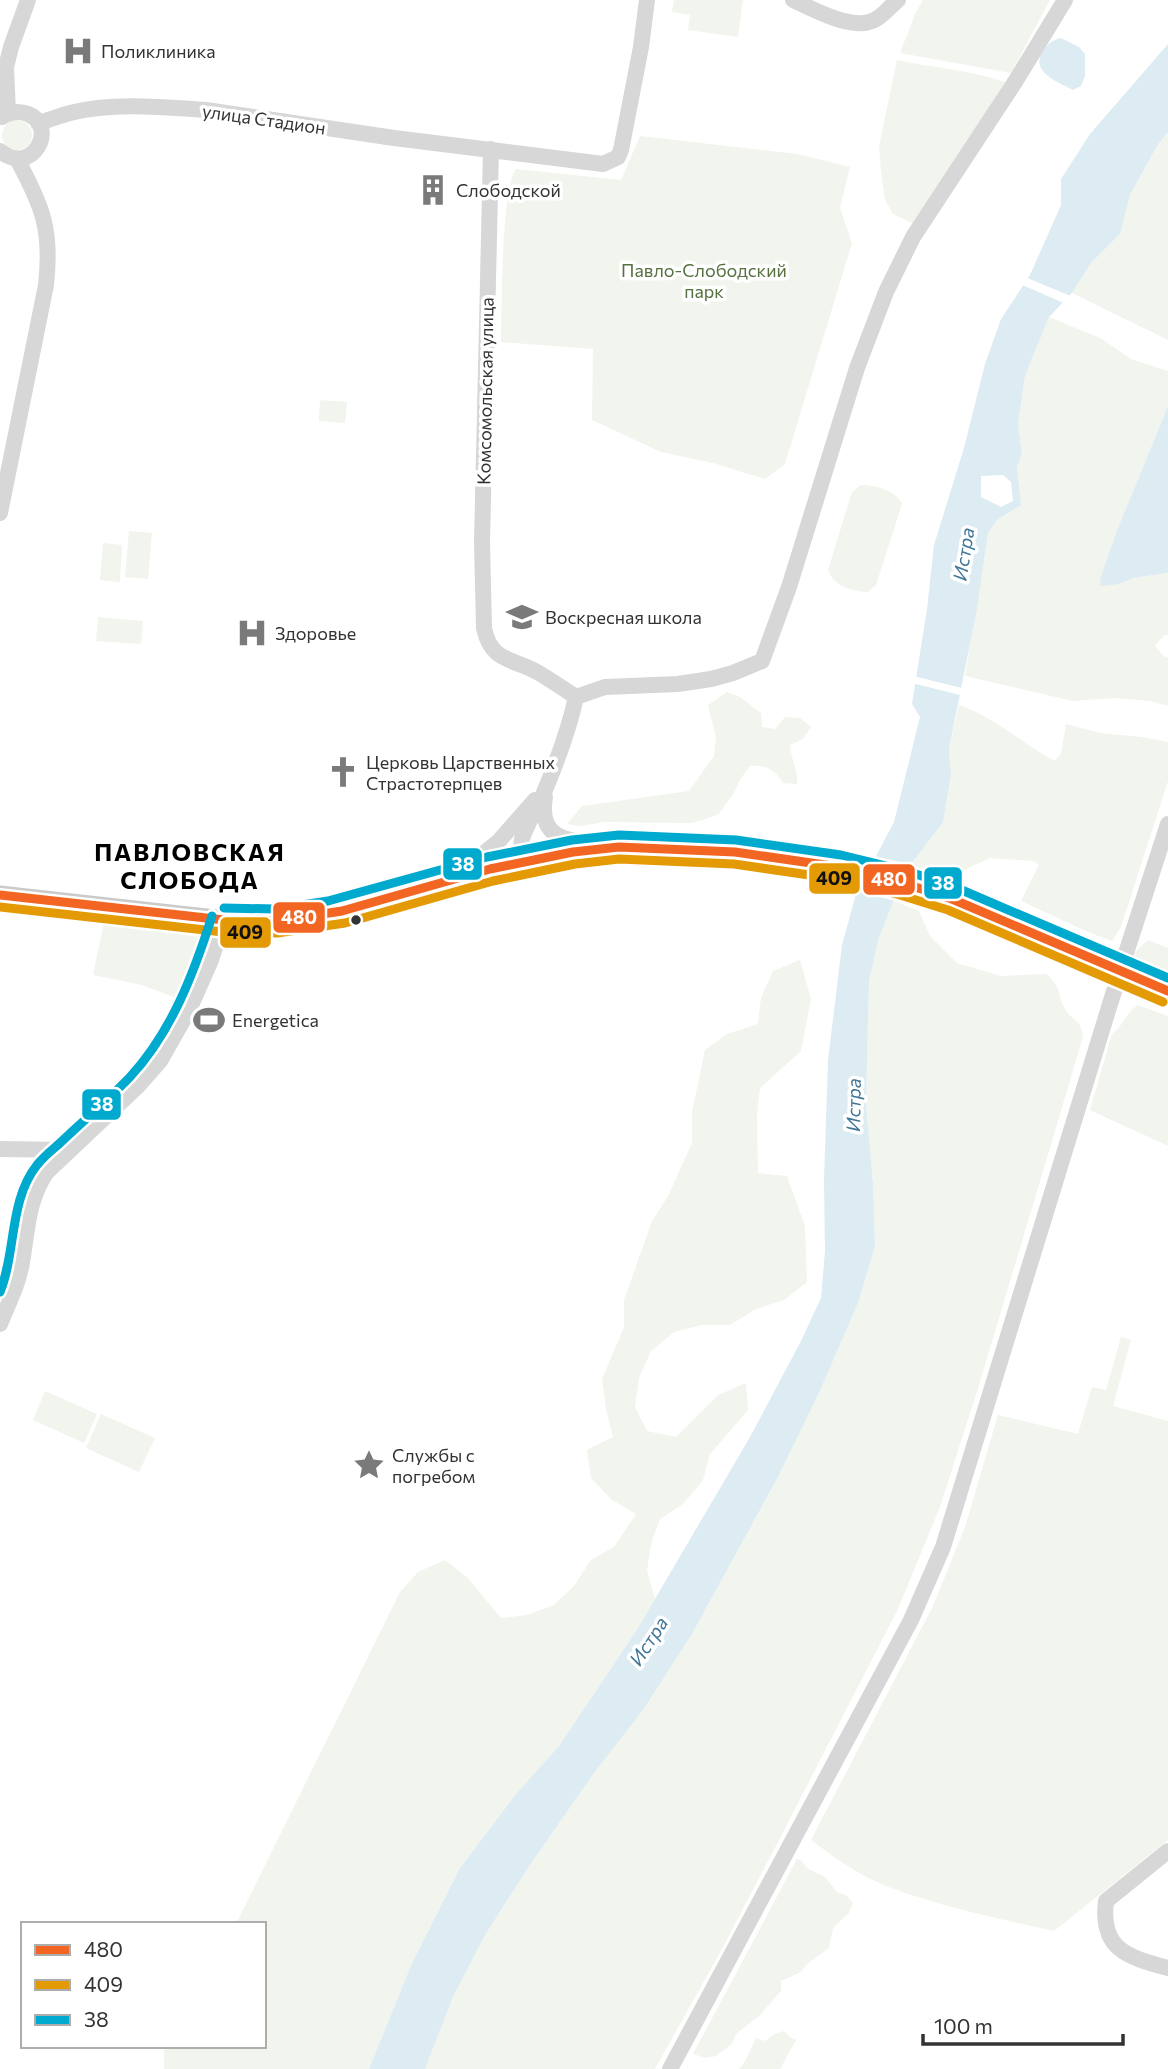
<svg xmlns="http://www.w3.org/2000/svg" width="1168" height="2069" font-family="Commissioner,sans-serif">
<rect width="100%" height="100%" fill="#fff"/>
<!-- green -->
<path fill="#f1f5ed" d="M674,0H743L738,37L688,30L690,15L672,12Z
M923,0H1050L1011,73L900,53L916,12Z
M897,60C933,68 971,70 1005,82L916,225L893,214L885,200L881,171L879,146Z
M2 135a15 15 0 1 1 30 0a15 15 0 1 1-30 0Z
M1168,132V340L1072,293L1091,263L1120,234L1130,195L1158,144Z
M640,136L798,154L850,167L840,208L852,243L785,464L765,479L713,463L661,452L592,420L593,349L501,342C502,310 501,188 516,169L621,180Z
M1049,317L1102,339L1131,359L1168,371V406L1116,533L1100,579L1119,584L1132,578L1168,573V635H1165L1155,645L1163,656L1168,658V706L1151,701L1114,698L1073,701L965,676L988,533L997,520L1021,505L1017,467L1022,454L1018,424L1025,376Z
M320,400L347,402L345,423L319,421Z
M861,485C875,485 897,491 902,504L876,585L868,592C851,591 833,586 828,570L852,492Z
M129,531L152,533L148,579L125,577Z
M103,543L122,545L120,582L100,580Z
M98,617L143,621L141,644L96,641Z
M727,692L740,697L761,713L762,727L775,729L785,717L800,718L811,727L803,739L790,745C791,760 798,769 797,784L783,783C774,769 766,765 750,766L741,778L735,791L719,814L706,819L692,823L604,822L581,826L567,824L582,806L689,791L714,756L716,738L708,705Z
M959,705C995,717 1022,744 1055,761L1061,754L1066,724L1100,733L1142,737L1168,742V781L1121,927L1112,941L1088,932L1021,901L1039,865L1034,861L990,858L970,867L958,874L953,880L910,866L943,821L951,775L949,749Z
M892,900L919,911L930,936L957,963L1001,976L1046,974C1063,988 1056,993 1065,1009C1073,1023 1080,1016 1083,1037L980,1382L940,1507L912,1575L897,1611L780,1838L723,1947L655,2069H425L453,1997L485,1935L530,1865L594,1773L643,1710L692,1634L779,1475L819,1393L858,1303L875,1245L873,1183L866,1104L869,981L878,941Z
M104,922L199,937L202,943L179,999L142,985L93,975Z
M1148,940L1168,948V974L1133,959L1136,951Z
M800,960L811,999L801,1051L760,1088L757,1114L758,1173L787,1176L805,1226L807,1282L784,1300L756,1309L730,1325H702L674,1332L651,1351L639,1378L635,1407L647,1431L676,1437L718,1395L746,1383L748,1410L710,1454L703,1480L683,1504L660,1519L651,1544L647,1571L655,1599L638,1628L559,1746L516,1794L460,1868L412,1963L369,2069H164V2046H264V1924H236L400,1592L418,1572L445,1560L468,1578L501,1618L527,1615L554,1605L574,1586L591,1560L614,1547L636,1514L612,1500L591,1478L587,1450L613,1437L606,1409L602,1379L624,1327V1300L652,1221L668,1196L692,1143V1112L705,1050L727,1034L758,1024L761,998L773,971Z
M1138,1005L1168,1016V1146L1090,1110L1112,1034C1125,1024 1125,1013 1138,1005Z
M1121,1337L1131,1340L1113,1406L1168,1421V1840L1054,1931C1000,1919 941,1907 889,1887C861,1877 835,1858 811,1840L933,1606L965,1527L998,1415L1078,1434L1092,1387L1106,1390Z
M45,1391L97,1414L84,1443L33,1420Z
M101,1414L155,1438L139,1472L86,1448Z
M797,1859L801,1860L807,1868L825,1877L837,1892L846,1895L853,1903L849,1913L833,1928L829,1948L807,1964L801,1972L781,1981V1991L760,2015L736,2034L732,2044L716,2056L706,2058L693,2054Z
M784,2031L791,2038L796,2040L780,2069H739C749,2058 749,2051 756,2038L765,2041L774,2034Z"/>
<!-- water -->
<path fill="#ddebf3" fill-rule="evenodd" d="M1061,38L1079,47L1085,54V76L1081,86L1073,90C1058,82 1029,72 1043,51C1048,43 1053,40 1061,38Z
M1168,44V132L1158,144L1130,195L1120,234L1091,263L1072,293L1049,317L1025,376L1018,424L1022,454L1017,467L1021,505L997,520L988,533L976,614L949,749L951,775L943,822L903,875L878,941L869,981L866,1104L873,1183L875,1246L858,1303L819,1393L779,1475L692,1634L643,1710L594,1773L530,1865L485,1935L453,1997L425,2069H369L412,1963L460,1868L516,1794L559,1746L638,1628L750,1437L801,1341L821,1298L825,1251L824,1180L828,1060L842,945L856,894L894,822L920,717L912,704L927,609L934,545L964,448L985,364L1001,319L1030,275L1061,205V179L1090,134ZM1003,475L1011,482L1013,501L1001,507L981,497V476Z
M1168,406V573L1133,578L1119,584L1101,586L1100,579L1116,533Z"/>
<!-- pier -->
<path fill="#fff" d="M1025,277L1073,297L1066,304L1020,284Z
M913,676L966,689L964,696L912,683Z
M870,859L911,870L898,897L856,886Z"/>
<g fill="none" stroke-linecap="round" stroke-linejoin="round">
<!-- minor-tunnel -->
<path stroke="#d6d6d6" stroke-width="16" stroke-dasharray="16 8" stroke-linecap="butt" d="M1110,1004L1127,950"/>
<!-- minor -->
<path stroke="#d7d7d7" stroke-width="16" d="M793,0C813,9 850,30 872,21C882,18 890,6 898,0
M8,113L6,67L11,47L28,0
M38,123C49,120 59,116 70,113C111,102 163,107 206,110L394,138L603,164L618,157L621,150L641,47L647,0
M491,149L482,543L484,628C491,663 514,658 539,673C552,681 564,689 576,697
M0,151C32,177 59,127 28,114C18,110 10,112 2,117
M0,513L46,285C52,230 43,207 17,159
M576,697L605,687L678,684L711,679L733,673L762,661L789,587L857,368L886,292L913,237L1015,82L1065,0
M545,797C538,839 566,840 598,844
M524,861C522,853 520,847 522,839C527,822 539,806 545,790C558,759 569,729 576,697
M455,876L498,842L535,800
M1127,950L1168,824
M0,1149L69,1150
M0,1324C8,1304 19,1283 22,1262C28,1229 27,1203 46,1173L138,1086L160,1061L189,1010L211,960L224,920
M1168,1851L1106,1901C1100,1950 1128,1957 1168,1968
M670,2069L911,1620L943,1547L1110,1004"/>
<!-- major -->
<path stroke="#cacaca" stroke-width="19" d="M0,895L224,920L276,921L342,911L490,869L573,852L619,847L735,852L839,867L903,883L952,899L1168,991"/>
<defs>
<path id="bus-1" d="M0,895L224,920L276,921L342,911L490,869L573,852L619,847L735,852L839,867L903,883L952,899L1168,991"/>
<path id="bus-2" d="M0,907L223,932L277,933L345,923L493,881L575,864L619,859L734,864L837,879L900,895L948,910L1163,1002"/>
<path id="bus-3" d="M224,908L275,909L328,901L487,857L572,840L619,835L736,840L841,855L907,871L957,888L1168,978
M0,1292C16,1253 9,1200 37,1165C43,1157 52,1150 60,1143C83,1121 108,1100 130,1077C171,1033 194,973 212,916"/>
</defs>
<!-- bus-1 casing -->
<use href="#bus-1" stroke="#fff" stroke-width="14"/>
<!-- bus-2 casing -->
<use href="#bus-2" stroke="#fff" stroke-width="14"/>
<!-- bus-3 casing -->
<use href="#bus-3" stroke="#fff" stroke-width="14"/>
<!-- bus-1 -->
<use href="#bus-1" stroke="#f26522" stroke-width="9"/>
<!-- bus-2 -->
<use href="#bus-2" stroke="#e39a05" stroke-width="9"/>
<!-- bus-3 -->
<use href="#bus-3" stroke="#00a9ce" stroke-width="9"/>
</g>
<!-- icons -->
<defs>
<symbol id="hospital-bare" viewBox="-9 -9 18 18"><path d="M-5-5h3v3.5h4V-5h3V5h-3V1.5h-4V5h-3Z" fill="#7a7a7a" stroke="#fff" stroke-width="2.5" paint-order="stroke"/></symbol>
<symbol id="building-bare" viewBox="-9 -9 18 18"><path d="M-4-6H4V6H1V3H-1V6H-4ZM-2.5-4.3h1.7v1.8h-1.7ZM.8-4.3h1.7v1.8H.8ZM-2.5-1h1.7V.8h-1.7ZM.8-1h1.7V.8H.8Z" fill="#7a7a7a" stroke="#fff" stroke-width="2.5" paint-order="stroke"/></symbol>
<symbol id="school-bare" viewBox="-9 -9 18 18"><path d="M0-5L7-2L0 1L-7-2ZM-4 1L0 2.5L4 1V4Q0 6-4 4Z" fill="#7a7a7a" stroke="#fff" stroke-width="2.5" paint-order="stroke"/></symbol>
<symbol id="church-bare" viewBox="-9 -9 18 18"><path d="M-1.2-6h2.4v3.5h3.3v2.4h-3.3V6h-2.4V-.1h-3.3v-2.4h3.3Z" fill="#7a7a7a" stroke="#fff" stroke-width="2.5" paint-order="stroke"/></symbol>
<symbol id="stadium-bare" viewBox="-9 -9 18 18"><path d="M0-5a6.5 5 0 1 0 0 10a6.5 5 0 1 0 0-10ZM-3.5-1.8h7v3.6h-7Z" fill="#7a7a7a" stroke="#fff" stroke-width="2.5" paint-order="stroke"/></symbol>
<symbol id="sight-bare" viewBox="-9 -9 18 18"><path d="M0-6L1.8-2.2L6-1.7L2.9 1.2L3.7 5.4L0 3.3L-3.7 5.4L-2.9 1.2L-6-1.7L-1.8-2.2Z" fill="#7a7a7a" stroke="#fff" stroke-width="2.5" paint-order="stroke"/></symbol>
</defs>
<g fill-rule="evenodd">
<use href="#hospital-bare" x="56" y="29" width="44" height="44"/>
<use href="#building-bare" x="411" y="168" width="44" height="44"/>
<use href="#school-bare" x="500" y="595" width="44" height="44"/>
<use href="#hospital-bare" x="230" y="611" width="44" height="44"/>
<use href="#church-bare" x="321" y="750" width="44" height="44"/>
<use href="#stadium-bare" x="187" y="998" width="44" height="44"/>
<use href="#sight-bare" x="347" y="1443" width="44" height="44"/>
</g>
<!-- markers -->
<circle fill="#333" stroke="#fff" stroke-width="2.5" cx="356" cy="920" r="6"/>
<g text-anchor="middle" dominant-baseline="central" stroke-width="7" stroke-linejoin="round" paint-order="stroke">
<!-- poi labels -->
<g font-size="18" fill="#333" stroke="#fff" text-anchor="start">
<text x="101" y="51">Поликлиника</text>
<text x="456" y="190">Слободской</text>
<text x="545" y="617">Воскресная школа</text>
<text x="275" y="633">Здоровье</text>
<text x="366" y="762">Церковь Царственных<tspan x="366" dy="21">Страстотерпцев</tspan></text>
<text x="232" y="1020">Energetica</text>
<text x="392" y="1455">Службы с<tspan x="392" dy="21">погребом</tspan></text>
</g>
<!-- street labels -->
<g font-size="18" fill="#333" stroke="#fff">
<text transform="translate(264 119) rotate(8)">улица Стадион</text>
<text transform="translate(485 391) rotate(-89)">Комсомольская улица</text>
</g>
<!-- park labels -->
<g font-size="18" fill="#56703f" stroke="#fff">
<text x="704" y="270">Павло-Слободский<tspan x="704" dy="21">парк</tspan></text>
</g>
<!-- water labels -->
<g font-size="19" font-style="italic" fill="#3f7597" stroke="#fff">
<text transform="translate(963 554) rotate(-81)">Истра</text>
<text transform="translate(853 1105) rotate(-89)">Истра</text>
<text transform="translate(648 1641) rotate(-57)">Истра</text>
</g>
<!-- district labels -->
<g font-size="24" font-weight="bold" letter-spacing="2" fill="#000" stroke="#fff">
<text x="190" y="851">ПАВЛОВСКАЯ<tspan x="190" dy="28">СЛОБОДА</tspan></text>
</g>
</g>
<g stroke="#fff" stroke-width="2.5">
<rect x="442" y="847" width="41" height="34" rx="7" fill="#00a9ce"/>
<rect x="808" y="862" width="53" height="33" rx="7" fill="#e39a05"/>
<rect x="862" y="863" width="54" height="33" rx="7" fill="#f26522"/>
<rect x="923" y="866" width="40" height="34" rx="7" fill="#00a9ce"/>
<rect x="272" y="901" width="54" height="33" rx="7" fill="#f26522"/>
<rect x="219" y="916" width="53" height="33" rx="7" fill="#e39a05"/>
<rect x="81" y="1088" width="41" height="33" rx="7" fill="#00a9ce"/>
</g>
<g font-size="19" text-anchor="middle" font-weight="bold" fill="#fff">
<text x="463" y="871">38</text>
<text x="889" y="886">480</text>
<text x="943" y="890">38</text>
<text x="299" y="924">480</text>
<text x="102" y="1111">38</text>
</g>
<g font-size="19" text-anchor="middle" font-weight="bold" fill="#111">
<text x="834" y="885">409</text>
<text x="245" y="939">409</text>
</g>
<!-- legend -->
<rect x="21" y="1922" width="245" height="126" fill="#ffffff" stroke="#adadad" stroke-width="2"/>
<rect x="35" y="1945" width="35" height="10" fill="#f26522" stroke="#adadad" stroke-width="2"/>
<text x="84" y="1957" font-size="21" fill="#333333">480</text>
<rect x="35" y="1980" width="35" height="10" fill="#e39a05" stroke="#adadad" stroke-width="2"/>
<text x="84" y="1992" font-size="21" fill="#333333">409</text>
<rect x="35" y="2015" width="35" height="10" fill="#00a9ce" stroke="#adadad" stroke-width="2"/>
<text x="84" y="2027" font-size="21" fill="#333333">38</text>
<!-- scale -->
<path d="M923 2034v10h200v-10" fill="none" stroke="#333333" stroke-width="3.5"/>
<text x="934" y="2034" font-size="21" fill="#333333" stroke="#ffffff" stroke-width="5" paint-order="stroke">100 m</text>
</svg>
